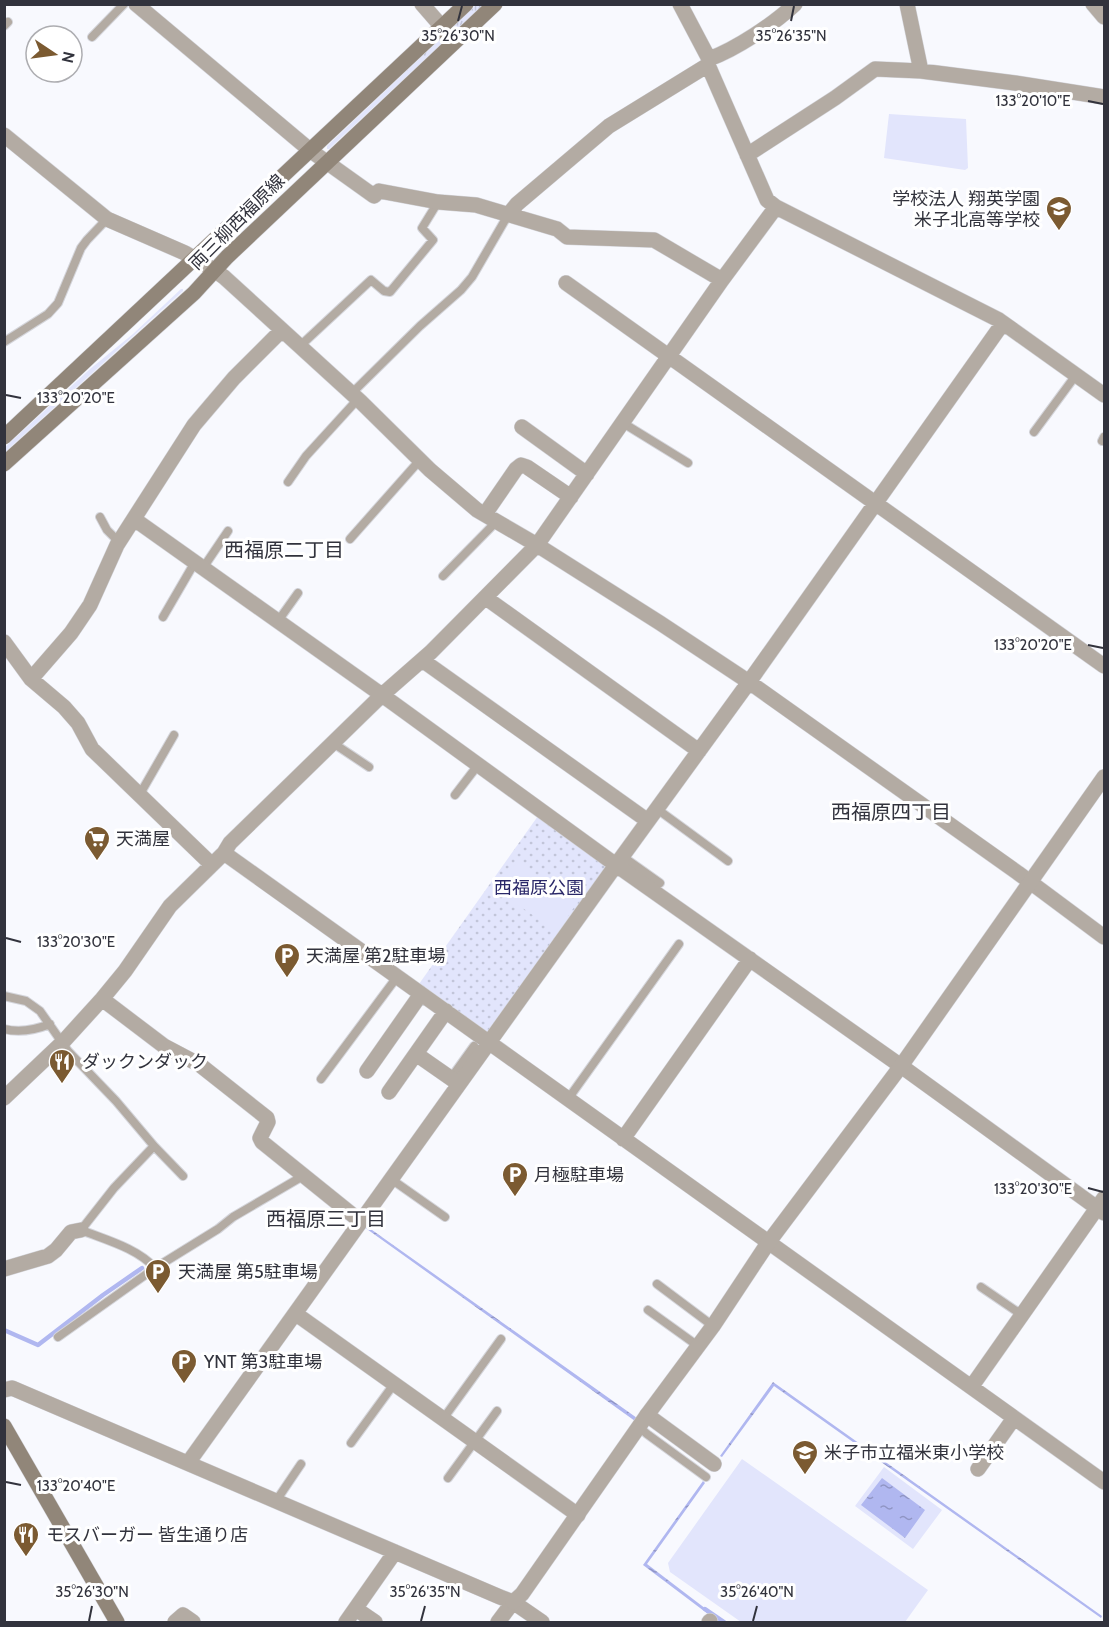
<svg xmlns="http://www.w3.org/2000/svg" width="1109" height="1627" font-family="Cabin,'Noto Sans JP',sans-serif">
<defs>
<pattern id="grass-tufts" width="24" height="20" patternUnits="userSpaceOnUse" patternTransform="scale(1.5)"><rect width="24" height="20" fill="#e2e5fc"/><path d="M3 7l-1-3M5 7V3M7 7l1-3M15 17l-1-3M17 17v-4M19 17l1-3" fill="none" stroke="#c2c5d9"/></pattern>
<pattern id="park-dots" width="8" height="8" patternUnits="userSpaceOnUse" patternTransform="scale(1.5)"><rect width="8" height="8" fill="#e2e5fc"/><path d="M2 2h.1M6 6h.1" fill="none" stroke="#c2c5d9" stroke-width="1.8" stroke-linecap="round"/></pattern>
<pattern id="water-ripples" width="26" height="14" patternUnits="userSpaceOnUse" patternTransform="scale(1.5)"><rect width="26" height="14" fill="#b0b7f0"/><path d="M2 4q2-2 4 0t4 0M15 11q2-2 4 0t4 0" fill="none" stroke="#9095c4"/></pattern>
</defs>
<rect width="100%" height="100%" fill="#f8f9fe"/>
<!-- grass -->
<path fill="url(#grass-tufts)" d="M477,4L483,5L329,149H327V146Z
M181,289H183V291L5,452V447L90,369L133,334Z"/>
<!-- park -->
<path fill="url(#park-dots)" d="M538,816L608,864L489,1031L485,1032L419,984Z"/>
<!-- garden -->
<path fill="#e2e5fc" d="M889,114L966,119L968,168L965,170L884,158Z
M517,861L577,903L557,932L497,890Z
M742,1459L928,1590L905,1622H741L670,1572L668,1563Z
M884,1467L942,1510L913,1549L855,1506Z"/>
<!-- water -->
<path fill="url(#water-ripples)" d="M365,1225L637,1418L635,1421L364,1227Z
M773,1382L1102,1616L1101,1618L774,1386L722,1457L720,1456Z
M882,1478L925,1510L905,1538L861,1505Z
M703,1481L705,1483L647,1564L710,1612L708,1614L643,1565Z"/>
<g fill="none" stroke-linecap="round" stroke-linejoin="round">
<!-- stream -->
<path stroke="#b0b7f0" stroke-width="4.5" d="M4,1330L38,1345L103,1295L142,1268
M705,1609L724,1622"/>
<defs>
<path id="service" d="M4,26L8,22
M92,37L124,4
M4,342L48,314L58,303L81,248L87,240L107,219
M300,346L371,280L384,291L390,292L433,240L422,228L438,202
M352,393L420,326L461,290L472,277L508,215
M623,423L688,463
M1034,432L1076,375
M1102,441L1104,437
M288,482L306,456L358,399
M100,517L107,530L119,542
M350,539L420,460
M203,568L228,531
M443,576L497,521
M163,617L195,562
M278,621L298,593
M333,743L369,767
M140,794L174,735
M455,795L478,765
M657,809L728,861
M622,856L660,883
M4,996L26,1001L40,1011L68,1051L116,1101L154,1146L183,1176
M4,1029C20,1033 35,1030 50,1024
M451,1078L474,1046
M321,1079L397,977
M568,1099L679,944
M154,1146L114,1188L81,1230C106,1240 137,1248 155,1268
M391,1179L445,1217
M657,1284L713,1326
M981,1287L1022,1315
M648,1310L698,1346
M58,1337L155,1268L218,1229L233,1217L303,1176
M443,1419L501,1339
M639,1427L647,1434L706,1477
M351,1443L394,1384
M448,1478L497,1411
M276,1501L301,1464"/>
<path id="minor" d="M136,4L311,151L374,196L379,191L438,202L476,205L557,229L567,237L654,240L722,280
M422,4L442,27
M680,4L709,59L708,65L711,72L767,200L776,207L999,320L1104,395
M907,4L921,71
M1093,4L1104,17
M709,59C736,49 774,24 795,4
M4,135L107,219L185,253L214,270L224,277L361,402L430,470L477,510L537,545L660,623L749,682L1018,873L1104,937
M747,155L835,98L875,69L921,71L1015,83L1104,97
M508,215L517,204L609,126L708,65
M566,283L1104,666
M522,427L587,474
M485,514L516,469L521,465L527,467L571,497
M134,519L382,695L616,865L908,1071L1104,1213
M486,598L699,751
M4,642L31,679L64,707L78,723L92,749L211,864
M422,660L648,821
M31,679L71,633L90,605L117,545L194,425L234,378L282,330
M224,853L1104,1482
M102,999L164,1046L200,1065L267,1118L268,1122L260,1138L262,1142L360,1221
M416,1054L459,1084
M367,1071L421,994
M389,1092L446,1011
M4,1098L63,1042L102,999L125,971L170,906L224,853L230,843L382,695L431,652L537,545L722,280L776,207
M623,1139L750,959
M4,1269L48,1256L56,1250L71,1232L81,1230
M296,1314L578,1515
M972,1386L1104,1198
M4,1390L12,1388L500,1597L513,1602L542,1622
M647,1415L714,1464
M188,1463L616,865L749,682L1003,323
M978,1469L1014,1418
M356,1609L375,1622
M175,1622L183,1615L193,1622
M346,1622L395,1552
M498,1622L513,1602
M709,1622L710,1621"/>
<path id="tertiary" d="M513,1602L522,1594L647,1415L713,1326L768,1243L901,1066L1104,777"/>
<path id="secondary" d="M4,437L466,4
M4,464L194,293L227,257L495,4
M4,1426L117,1622"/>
</defs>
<!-- service casing -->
<use href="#service" stroke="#d4d5db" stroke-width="10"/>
<!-- minor casing -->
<use href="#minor" stroke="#d4d5db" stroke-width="16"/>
<!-- tertiary casing -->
<use href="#tertiary" stroke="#d4d5db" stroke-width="16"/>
<!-- secondary casing -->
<use href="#secondary" stroke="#d4d5db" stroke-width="16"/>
<!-- service -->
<use href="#service" stroke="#b3aba3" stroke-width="8"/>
<!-- minor -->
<use href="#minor" stroke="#b3aba3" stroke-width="15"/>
<!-- tertiary -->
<use href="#tertiary" stroke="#b3aba3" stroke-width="15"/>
<!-- secondary -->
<use href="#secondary" stroke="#918679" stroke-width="15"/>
</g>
<!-- ticks -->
<path fill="none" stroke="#32333d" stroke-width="2" d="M458,21L462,6M791,21L794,6M1088,101L1103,104M6,395L21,398M1088,645L1103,648M6,938L21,942M1088,1188L1103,1192M6,1482L21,1485M89,1621L92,1606M421,1621L425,1606M753,1621L757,1606"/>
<!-- icons -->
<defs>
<symbol id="school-pin" viewBox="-11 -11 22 30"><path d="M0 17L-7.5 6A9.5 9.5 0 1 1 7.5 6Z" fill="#7b5a31" stroke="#fff"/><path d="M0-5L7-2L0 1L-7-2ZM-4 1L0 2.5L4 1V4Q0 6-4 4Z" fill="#fff"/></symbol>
<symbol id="supermarket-pin" viewBox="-11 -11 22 30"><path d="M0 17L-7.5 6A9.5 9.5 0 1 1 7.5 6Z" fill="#7b5a31" stroke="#fff"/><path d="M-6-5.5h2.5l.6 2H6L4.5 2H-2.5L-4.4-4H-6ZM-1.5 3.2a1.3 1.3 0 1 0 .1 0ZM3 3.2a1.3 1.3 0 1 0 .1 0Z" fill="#fff"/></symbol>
<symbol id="parking-pin" viewBox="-11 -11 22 30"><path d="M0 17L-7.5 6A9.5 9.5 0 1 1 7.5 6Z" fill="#7b5a31" stroke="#fff"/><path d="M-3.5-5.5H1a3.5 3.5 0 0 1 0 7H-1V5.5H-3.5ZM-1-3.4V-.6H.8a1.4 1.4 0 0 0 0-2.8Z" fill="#fff"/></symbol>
<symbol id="restaurant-pin" viewBox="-11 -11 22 30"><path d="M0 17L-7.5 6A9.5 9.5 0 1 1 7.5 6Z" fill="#7b5a31" stroke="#fff"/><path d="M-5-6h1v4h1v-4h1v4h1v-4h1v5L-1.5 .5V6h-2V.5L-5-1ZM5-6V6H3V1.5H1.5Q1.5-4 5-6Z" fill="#fff"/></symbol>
</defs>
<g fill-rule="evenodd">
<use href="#school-pin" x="1044" y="194" width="30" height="40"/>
<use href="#supermarket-pin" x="82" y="824" width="30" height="40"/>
<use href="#parking-pin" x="272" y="941" width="30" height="40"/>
<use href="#restaurant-pin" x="47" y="1047" width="30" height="40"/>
<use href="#parking-pin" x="500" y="1160" width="30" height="40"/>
<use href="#parking-pin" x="143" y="1257" width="30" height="40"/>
<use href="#parking-pin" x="169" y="1347" width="30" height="40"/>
<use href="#school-pin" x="790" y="1438" width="30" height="40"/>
<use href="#restaurant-pin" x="11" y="1520" width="30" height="40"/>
</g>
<g text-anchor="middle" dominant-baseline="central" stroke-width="6" stroke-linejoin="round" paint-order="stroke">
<!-- poi labels -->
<g font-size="18" fill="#32333d" stroke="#fff" text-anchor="start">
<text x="1040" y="199" text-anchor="end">学校法人 翔英学園<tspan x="1040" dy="21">米子北高等学校</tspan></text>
<text x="116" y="839">天満屋</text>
<text x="306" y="956">天満屋 第2駐車場</text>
<text x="82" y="1062">ダックンダック</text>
<text x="534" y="1175">月極駐車場</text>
<text x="178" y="1272">天満屋 第5駐車場</text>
<text x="204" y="1362">YNT 第3駐車場</text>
<text x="824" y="1453">米子市立福米東小学校</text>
<text x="46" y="1535">モスバーガー 皆生通り店</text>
</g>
<!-- street labels -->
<g font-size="18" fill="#32333d" stroke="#fff">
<text transform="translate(237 222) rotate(-45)">両三柳西福原線</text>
</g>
<!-- park labels -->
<g font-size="18" fill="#2a2869" stroke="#fff">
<text x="539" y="888">西福原公園</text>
</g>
<!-- neighbourhood labels -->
<g font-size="20" fill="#32333d" stroke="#fff">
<text x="284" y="550">西福原二丁目</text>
<text x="891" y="812">西福原四丁目</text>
<text x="326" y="1219">西福原三丁目</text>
</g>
</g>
<g font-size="15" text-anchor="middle" fill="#32333d" stroke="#fff" stroke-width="6" stroke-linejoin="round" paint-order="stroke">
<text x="458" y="41">35°26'30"N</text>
<text x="791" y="41">35°26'35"N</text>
<text x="1033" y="106">133°20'10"E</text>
<text x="76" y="403">133°20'20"E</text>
<text x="1033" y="650">133°20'20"E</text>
<text x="76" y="947">133°20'30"E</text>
<text x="1033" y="1194">133°20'30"E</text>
<text x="76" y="1491">133°20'40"E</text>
<text x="92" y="1597">35°26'30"N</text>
<text x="425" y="1597">35°26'35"N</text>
<text x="757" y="1597">35°26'40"N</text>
</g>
<!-- border -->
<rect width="1109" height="1627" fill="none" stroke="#32333d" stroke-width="12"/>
<!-- north arrow -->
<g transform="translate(54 54) rotate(103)"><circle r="28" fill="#ffffff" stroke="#adadb1" stroke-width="1.5"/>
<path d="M0-4.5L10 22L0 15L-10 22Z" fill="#7b5a31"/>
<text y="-9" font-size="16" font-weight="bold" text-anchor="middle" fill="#32333d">N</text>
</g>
</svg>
